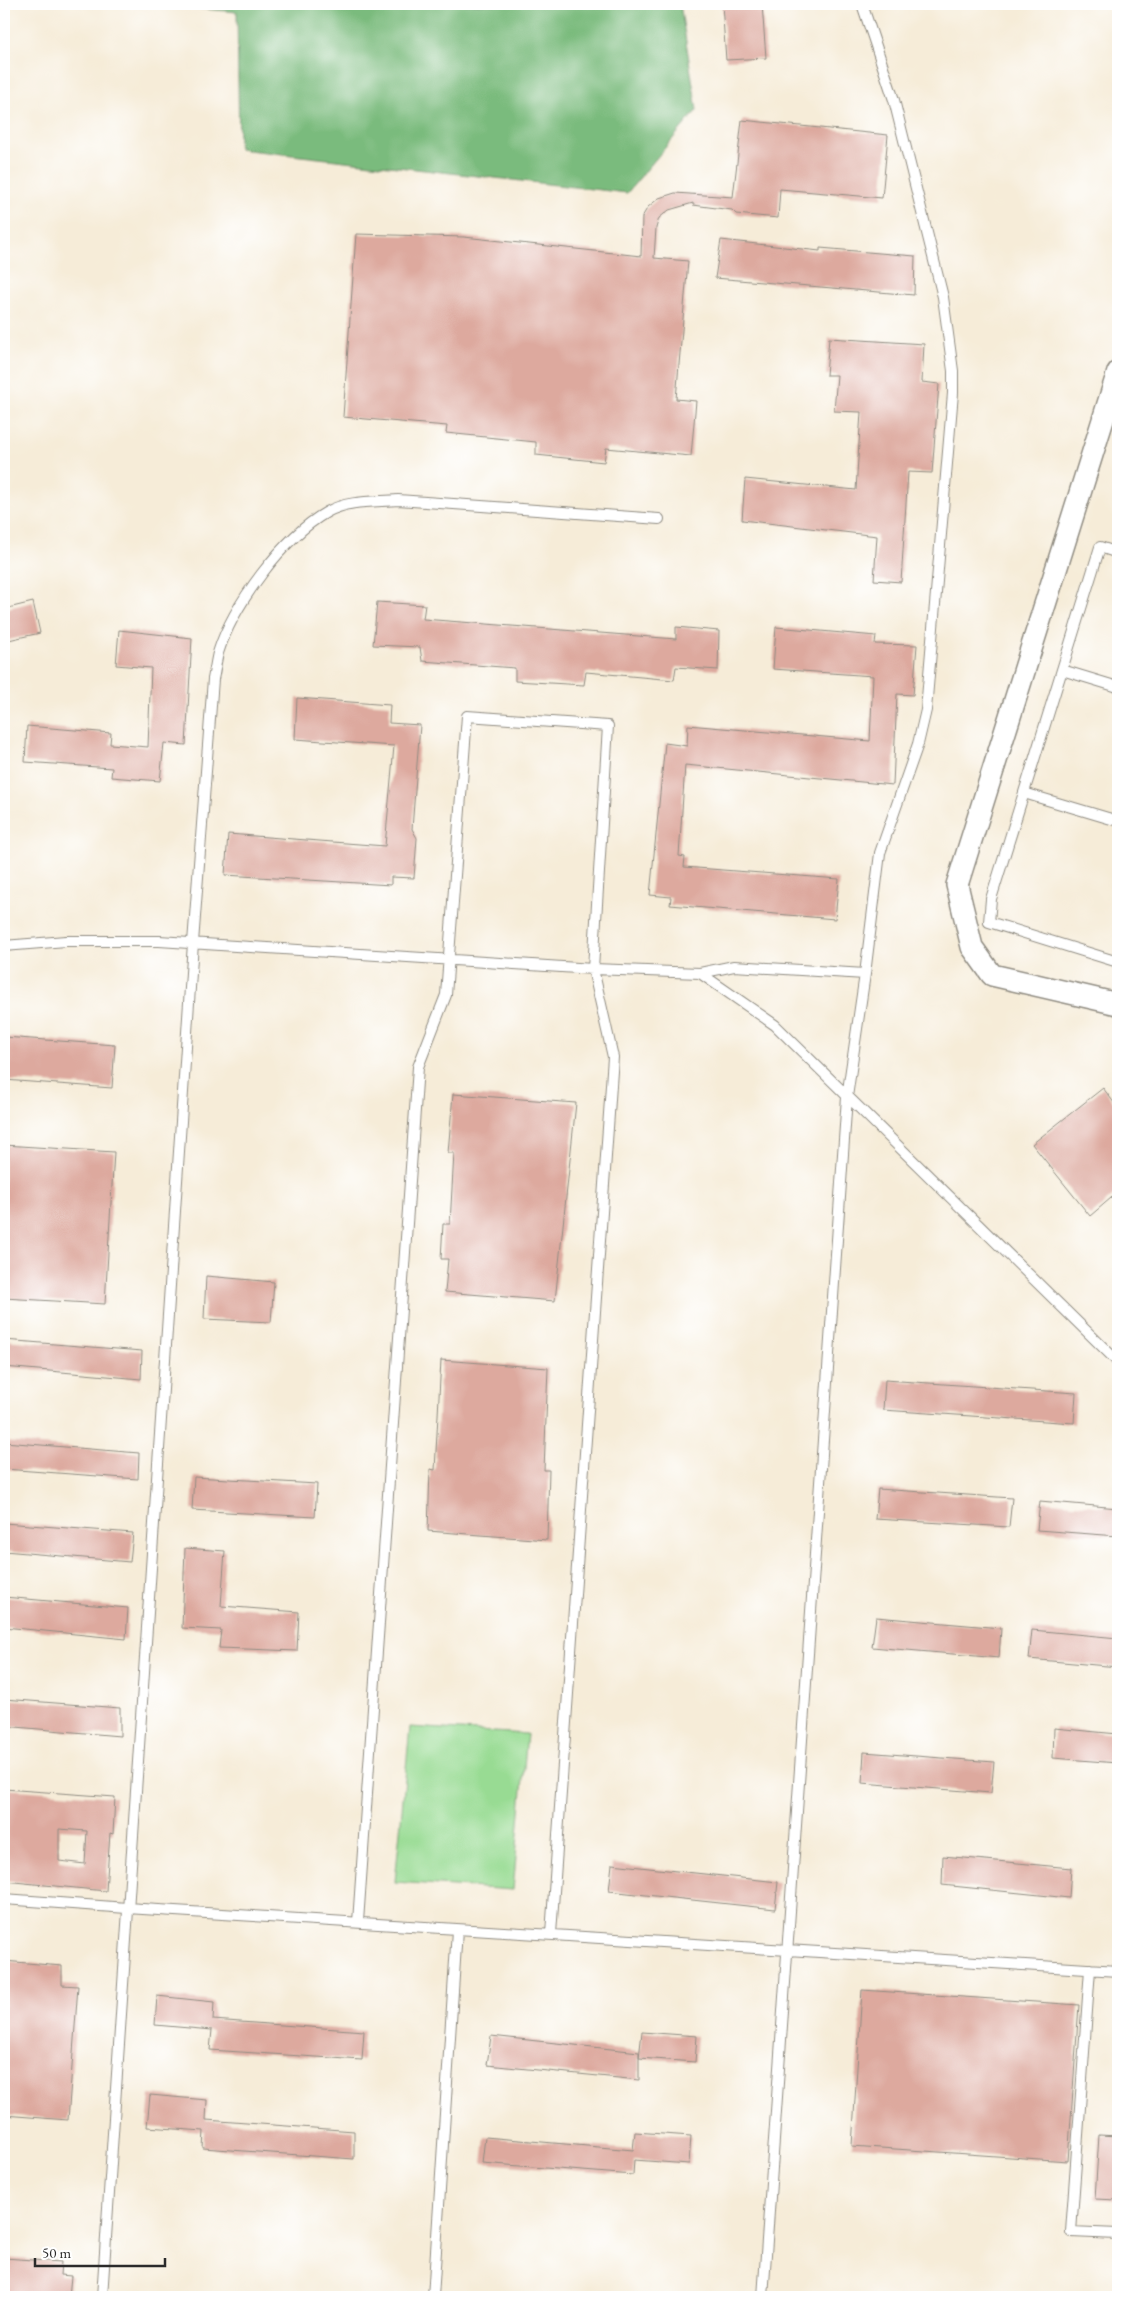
<svg xmlns="http://www.w3.org/2000/svg" width="1122" height="2301" font-family="'EB Garamond',serif">
<rect width="100%" height="100%" fill="#fff"/>
<filter id="ink" filterUnits="userSpaceOnUse"><feTurbulence type="fractalNoise" baseFrequency=".02" numOctaves="2"/><feDisplacementMap in="SourceGraphic" scale="10" xChannelSelector="R" yChannelSelector="G"/><feConvolveMatrix kernelMatrix="1 2 1 2 8 2 1 2 1" color-interpolation-filters="sRGB"/></filter>
<filter id="wash" filterUnits="userSpaceOnUse"><feTurbulence type="fractalNoise" baseFrequency=".0096" numOctaves="4" result="noise"/><feDisplacementMap in="SourceGraphic" scale="20" xChannelSelector="R" yChannelSelector="G"/><feGaussianBlur stdDeviation="1.12" result="paint"/><feColorMatrix in="noise" values="0 0 0 0 0 0 0 0 0 0 0 0 0 0 0 0 0 1.4 0 .05"/><feComposite in="paint" operator="in"/></filter>
<g filter="url(#wash)">
<rect width="100%" height="100%" fill="#f6ecd8"/>
<!-- green -->
<path fill="#98db93" stroke="#62835f" d="M410,1727L527,1734L513,1890L395,1882Z"/>
<!-- forest -->
<path fill="#7abb7d" stroke="#527354" d="M149,4H680L697,110L627,193L239,149L237,12Z"/>
<g id="blocks">
<!-- building -->
<path fill="#dda99e" fill-rule="evenodd" d="M722,4H762L766,58L726,60Z
M742,120L888,135L882,198L780,189L778,218L736,214L732,210L693,205V203L669,210L659,218L656,228L654,258L688,261L676,399L696,401L691,456L606,448L604,462L536,455V442L446,433L447,426L343,417L356,234L464,237L641,256L642,217L648,207L659,198L675,193L733,197Z
M721,240L820,251V248L915,256L914,295L715,278Z
M829,338L924,344L922,382L939,384L932,473L908,472L901,582L874,580L877,536L742,520L745,479L856,490L861,412L834,411L837,375H826Z
M33,602L40,633L4,641V609Z
M377,602L425,605L423,619L676,639V627L719,631L718,670L676,667L674,680L586,672L584,685L515,681V668L422,661L420,647L373,645Z
M776,627L876,636L875,644L917,645L913,695L897,694L893,785L685,765L679,856L685,857L684,867L839,879L835,919L670,905L671,897L650,895L665,743L687,746L688,725L870,741L873,676L773,669Z
M119,630L192,638L186,745L164,743L160,781L111,777L112,768L25,762L27,726L111,733L110,744L148,747L151,668L116,665Z
M297,698L390,705L389,723L420,725L412,829L417,838L414,878L391,877V885L225,875L228,834L385,846L394,746L295,739Z
M4,1037L115,1045L112,1088L4,1080Z
M1103,1088L1118,1108V1192L1090,1216L1032,1144Z
M453,1094L576,1103L555,1301L445,1292L448,1259H441L443,1224H450L454,1153H448Z
M4,1145L114,1152L105,1304L4,1298Z
M206,1276L274,1282L271,1322L204,1319Z
M4,1340L142,1351L141,1379L4,1367Z
M441,1360L548,1368L544,1470H549L547,1540L428,1531L430,1469L435,1470Z
M885,1380L1076,1393L1074,1423L883,1410Z
M4,1442L139,1453L138,1479L4,1469Z
M194,1477L317,1484L315,1517L192,1510Z
M878,1489L1012,1498L1009,1527L875,1519Z
M1040,1501L1118,1508V1536L1037,1530Z
M4,1523L133,1533L130,1562L4,1551Z
M185,1548L225,1551L221,1606L299,1612L297,1651L219,1648L221,1630L182,1628Z
M4,1597L128,1608L126,1639L4,1627Z
M876,1617L1001,1628L999,1658L872,1647Z
M1032,1630L1118,1638V1667L1029,1659Z
M4,1699L120,1708V1736L4,1726Z
M1054,1728L1118,1734V1763L1053,1758Z
M864,1752L994,1762L991,1793L862,1783Z
M4,1789L115,1797L113,1834L110,1833L106,1891L4,1881ZM59,1829L87,1831L85,1864L59,1861Z
M943,1856L1071,1868L1069,1898L942,1885Z
M612,1864L778,1882L775,1909L609,1891Z
M4,1961L62,1966V1985L78,1986L68,2120L4,2115Z
M862,1990L1079,2005L1068,2161L852,2146Z
M157,1996L214,2002L213,2020L364,2031L362,2060L210,2050L212,2030L155,2025Z
M642,2032L697,2036L695,2062L639,2058Z
M491,2036L639,2052V2080L487,2065Z
M150,2095L207,2100L206,2120L354,2131V2159L203,2148L204,2131L147,2127Z
M635,2132L691,2136L689,2164L634,2160L633,2175L482,2163L485,2137L633,2150Z
M1099,2135L1118,2136V2200L1095,2199Z
M4,2258L61,2262L60,2275L71,2276L69,2297H4Z"/>
</g>
</g>
<g filter="url(#ink)">
<use href="#blocks" fill-opacity="0" stroke="#908c82" stroke-width="1"/>
<g fill="none" stroke-linecap="round" stroke-linejoin="round">
<defs>
<path id="service" d="M1118,553L1100,547L991,899L989,922L1118,962
M1062,670L1118,687
M1024,793L1118,821
M4,946L66,941H159L593,969L700,973L775,1025L1118,1362
M700,973L734,966L865,974L880,853L918,744L926,710L953,393V371L943,297L894,100L862,4
M4,1899L127,1908L1118,1971
M358,1922L418,1067L446,995L467,716L608,726L593,969L613,1057L551,1934
M1090,1969L1071,2232L1118,2234
M102,2297L193,943L213,679C215,670 216,661 218,653C233,605 283,537 327,512C348,500 374,502 398,500L659,519
M433,2297L457,1930
M763,2297L847,1097L865,974"/>
<path id="minor" d="M1118,372L957,885L972,947L992,975L1118,1004"/>
</defs>
<!-- service casing -->
<use href="#service" stroke="#908c82" stroke-width="12"/>
<!-- minor casing -->
<use href="#minor" stroke="#908c82" stroke-width="24"/>
<!-- service -->
<use href="#service" stroke="#fff" stroke-width="10"/>
<!-- minor -->
<use href="#minor" stroke="#fff" stroke-width="21"/>
</g>
</g>
<!-- margin -->
<rect width="1122" height="2301" fill="none" stroke="#fff" stroke-width="20"/>
<!-- scale -->
<path d="M35 2258v8h130v-8" fill="none" stroke="#2b2b2b" stroke-width="2.5"/>
<text x="42" y="2258" font-size="15" fill="#2b2b2b" stroke="#ffffff" stroke-width="4" paint-order="stroke">50 m</text>
</svg>
